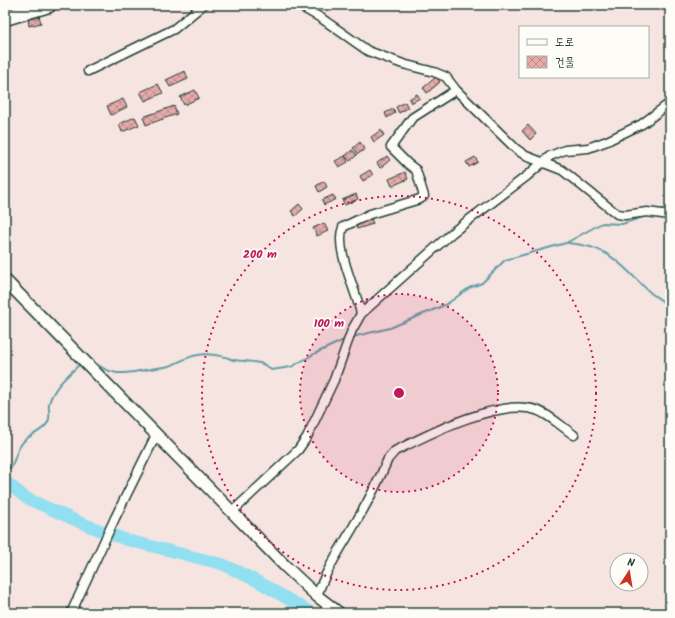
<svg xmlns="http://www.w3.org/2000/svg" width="675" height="618" font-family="Kalam,'Poor Story',sans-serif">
<defs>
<pattern id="building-cross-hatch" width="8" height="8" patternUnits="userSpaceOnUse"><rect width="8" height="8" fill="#e6aba9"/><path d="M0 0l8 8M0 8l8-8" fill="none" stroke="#ba8c8a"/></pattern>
</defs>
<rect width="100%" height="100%" fill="#f6e4e0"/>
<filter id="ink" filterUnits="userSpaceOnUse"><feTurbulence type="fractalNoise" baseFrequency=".025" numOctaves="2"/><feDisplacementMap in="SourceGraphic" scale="8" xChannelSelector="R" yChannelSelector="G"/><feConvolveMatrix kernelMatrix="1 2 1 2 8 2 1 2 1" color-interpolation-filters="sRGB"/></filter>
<g filter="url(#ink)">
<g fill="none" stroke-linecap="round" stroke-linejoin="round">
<!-- stream -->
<path stroke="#639ea5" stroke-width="2" d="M655,210L670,208
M568,243C614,247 621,267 652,294C659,299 666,302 670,310
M352,337L390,328L447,304L469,288L482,283L505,260L566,243L602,223L622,224L649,215
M91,360C115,379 124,373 151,369C159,367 165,368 172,365C181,361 189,356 198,355C207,353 217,355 225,357C228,357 231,360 234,360C245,362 264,360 271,370L291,367L316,353L346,339
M5,468H11C15,460 17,447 24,441C31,434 44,431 48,422C51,416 48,410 49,404C52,389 68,375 79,365"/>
<!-- river -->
<path stroke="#91dff0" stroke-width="12" d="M5,481L26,498L86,525L127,540L222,564L257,581L312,613"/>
</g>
<!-- building -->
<path fill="url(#building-cross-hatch)" stroke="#1f3d34" d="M39,16L41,23L29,26L28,18Z
M185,71L188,79L170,87L166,80Z
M436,77L440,82L427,93L423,88Z
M158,84L163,93L145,101L140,92Z
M195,90L199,98L184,105L180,97Z
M417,94L420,98L411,103L409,99Z
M123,99L127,107L111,115L107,106Z
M405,102L408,108L399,113L396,107Z
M174,106L177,114L146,125L143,117Z
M393,109L395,113L387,118L385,113Z
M135,117L139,125L122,132L119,124Z
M528,125L536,134L530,140L522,131Z
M381,130L384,135L374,142L371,137Z
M360,142L365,149L358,154L353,148Z
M352,150L357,155L350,161L345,156Z
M345,156L348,162L339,167L335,161Z
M387,156L390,160L380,168L377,163Z
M475,157L478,162L469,167L466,162Z
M370,170L373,175L363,181L360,176Z
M405,172L408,179L392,186L389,179Z
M324,181L327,187L319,192L316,186Z
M356,194L358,199L345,205L342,200Z
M333,195L336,199L324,205L322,200Z
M299,204L303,209L295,216L291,211Z
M371,218L373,224L357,229L355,223Z
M324,223L328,231L317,236L313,228Z"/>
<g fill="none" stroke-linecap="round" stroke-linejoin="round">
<defs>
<path id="street" d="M298,5L321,18L368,51L403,64L434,72L446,77L456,90L516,149L526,156L562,170L617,214L625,215L647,212L670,215
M88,71L174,29L203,5
M361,314C357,291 334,249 343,227L370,214L420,199L424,196L416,170L408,164L391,147L412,118L456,90
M232,512L298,450L307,437L334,380L352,330L361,314L453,232L527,176L550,156L565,150L588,148L607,141L642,124L670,103
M317,596C326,569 342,547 356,522C368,502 379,480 388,459L395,451C429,434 498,398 536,410C549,414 562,427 574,435
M71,613L115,518L156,435"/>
<path id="secondary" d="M5,280L286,567L317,596L339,613"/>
<path id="highway" d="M5,18L49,5"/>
</defs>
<!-- street casing -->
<use href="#street" stroke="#1f3d34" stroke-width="11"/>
<!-- secondary casing -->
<use href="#secondary" stroke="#1f3d34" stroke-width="14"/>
<!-- highway casing -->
<use href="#highway" stroke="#1f3d34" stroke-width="17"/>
<!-- street -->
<use href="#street" stroke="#fdfcf7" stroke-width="8"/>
<!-- secondary -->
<use href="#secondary" stroke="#fdfcf7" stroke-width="11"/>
<!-- highway -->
<use href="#highway" stroke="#fdfcf7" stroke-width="14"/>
</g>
</g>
<!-- distance rings -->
<circle cx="399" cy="393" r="99" fill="#c2185b" fill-opacity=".12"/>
<g fill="none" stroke="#c2185b" stroke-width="2" stroke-dasharray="2 4">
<circle cx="399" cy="393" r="99"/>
<circle cx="399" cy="393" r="197"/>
</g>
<circle cx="399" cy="393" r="6" fill="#c2185b" stroke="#fdfcf7" stroke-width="2"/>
<g font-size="12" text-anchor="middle" font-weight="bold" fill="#c2185b" stroke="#fdfcf7" stroke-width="4" stroke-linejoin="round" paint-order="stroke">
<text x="260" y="258">200 m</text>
<text x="329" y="327">100 m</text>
</g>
<!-- margin -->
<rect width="675" height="618" fill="none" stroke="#fdfcf7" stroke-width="20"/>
<rect x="10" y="10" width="655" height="598" fill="none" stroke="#1f3d34" stroke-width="1.5" filter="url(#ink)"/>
<!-- legend -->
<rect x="519" y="26" width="130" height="52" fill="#fdfcf7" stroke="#a4b0a9"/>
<rect x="527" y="39" width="20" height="6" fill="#fdfcf7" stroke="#a4b0a9"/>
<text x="555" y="46" font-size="12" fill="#1f3d34">도로</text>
<rect x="527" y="56" width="20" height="12" fill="url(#building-cross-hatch)" stroke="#a4b0a9"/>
<text x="555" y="66" font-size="12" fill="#1f3d34">건물</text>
<!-- north arrow -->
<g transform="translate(629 572) rotate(12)"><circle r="19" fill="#fdfcf7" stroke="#a4b0a9"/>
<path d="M0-3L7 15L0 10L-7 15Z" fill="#c8321e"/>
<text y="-6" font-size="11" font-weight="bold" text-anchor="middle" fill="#1f3d34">N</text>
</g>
</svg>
